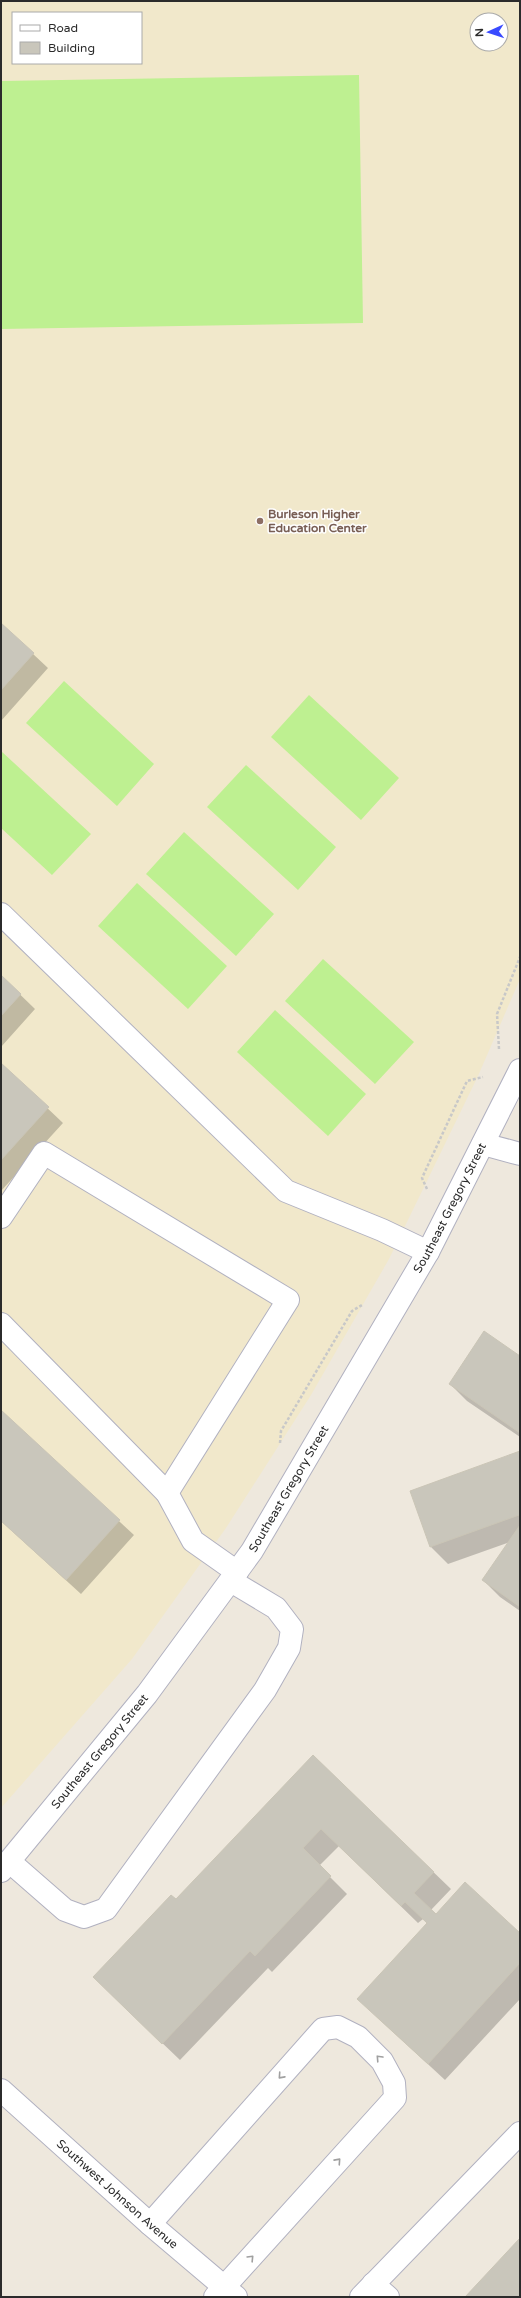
<svg xmlns="http://www.w3.org/2000/svg" width="521" height="2298" font-family="'Varela Round',sans-serif">
<rect width="100%" height="100%" fill="#eee8dd"/>
<!-- education -->
<path fill="#f1e8cb" fill-rule="evenodd" d="M1,1H520V979L478,1076L389,1259L311,1395L226,1528L132,1659L1,1808ZM13,13H141V63H13ZM477,20H501V44H477Z"/>
<!-- pitch -->
<path fill="#bef091" d="M359,75L363,323L1,329V81Z
M64,681L154,764L117,806L26,723Z
M309,695L399,778L361,820L271,737Z
M1,751L91,834L52,875L1,828Z
M246,765L336,847L298,890L207,807Z
M184,832L274,914L236,956L146,874Z
M137,883L227,966L188,1009L98,926Z
M323,959L414,1042L375,1084L285,1001Z
M275,1010L366,1094L328,1136L237,1052Z"/>
<!-- shadow -->
<path fill="#0003" d="M1,624L48,668L1,721Z
M1,976L35,1009L1,1047Z
M1,1064L63,1123L1,1191Z
M520,1357V1437L467,1401L450,1384Z
M1,1412L134,1535L81,1594L1,1521Z
M520,1452V1611L500,1597L483,1580L510,1542L448,1564L431,1547L411,1491Z
M313,1756L451,1889L431,1910L436,1915L520,1934V1999L445,2080L376,2016L428,1923L423,1919L418,1923L339,1846L319,1866L347,1894L272,1972L268,1968L180,2060L111,1994L176,1901Z"/>
<!-- building -->
<path fill="#c9c6bb" stroke="#cac5b6" d="M1,623L34,653L1,690Z
M1,975L21,994L1,1016Z
M1,1063L49,1107L1,1160Z
M484,1331L520,1356V1433L449,1384Z
M1,1410L120,1520L66,1580L1,1521Z
M520,1451V1518L519,1515L430,1547L410,1491Z
M520,1525V1607L482,1580Z
M313,1755L434,1872L414,1893L436,1914L465,1882L520,1933V1963L428,2064L357,1999L427,1923L405,1902L401,1906L321,1829L303,1848L331,1876L255,1956L250,1951L162,2044L93,1977L171,1895L176,1899Z
M520,2238V2297H465Z"/>
<g fill="none" stroke-linecap="round" stroke-linejoin="round">
<defs>
<g id="minor">
<path d="M1,914L286,1191L382,1230L428,1252"/>
<path d="M483,1144L520,1154"/>
<path d="M1,1217L44,1153L288,1300L167,1493"/>
<path d="M1,1324L167,1493L193,1541L237,1572"/>
<path d="M10,1862L65,1910L84,1917L106,1909L265,1690L289,1648L292,1629L276,1608L231,1581"/>
<path id="s1" d="M1,1871L147,1694L252,1551L428,1252L520,1070"/>
<path id="s2" d="M1,2090L150,2224L236,2297"/>
<path d="M150,2224L323,2029L338,2027L358,2037L382,2061L394,2083L395,2098L215,2297"/>
<path d="M373,2284L388,2297"/>
<path d="M361,2297L520,2133"/>
</g>
</defs>
<!-- minor casing -->
<use href="#minor" stroke="#b1b1c0" stroke-width="24"/>
<!-- path -->
<path stroke="#c8c8c8" stroke-width="2.5" stroke-dasharray="3 2" stroke-linecap="butt" d="M499,1049L497,1014L520,957
M427,1189L422,1178L467,1081L483,1077
M280,1443L281,1431L352,1311L362,1305"/>
<!-- minor -->
<use href="#minor" stroke="#fff" stroke-width="22"/>
</g>
<!-- one-way arrows -->
<defs><path id="oneway-chevron" d="M-2-3.5L2.5 0L-2 3.5" fill="none" stroke-width="1.6" stroke-linecap="round" stroke-linejoin="round"/></defs>
<g stroke="#a0a0a0">
<use href="#oneway-chevron" transform="translate(379 2058) rotate(-133)"/>
<use href="#oneway-chevron" transform="translate(281 2076) rotate(132)"/>
<use href="#oneway-chevron" transform="translate(338 2161) rotate(-48)"/>
<use href="#oneway-chevron" transform="translate(251 2258) rotate(-46)"/>
</g>
<!-- markers -->
<circle fill="#8d6e63" stroke="#fff" stroke-width="1.5" cx="260" cy="521" r="4"/>
<g text-anchor="middle" dominant-baseline="central" stroke-width="3" stroke-linejoin="round" paint-order="stroke">
<!-- education labels -->
<g font-size="12" font-weight="bold" fill="#785e54" stroke="#fff" text-anchor="start">
<text x="268" y="514">Burleson Higher<tspan x="268" dy="14">Education Center</tspan></text>
</g>
<!-- street labels -->
<g font-size="12" fill="#2b2b2b" stroke="#fff">
<text stroke="none"><textPath href="#s1" startOffset="803">Southeast Gregory Street</textPath></text>
<text stroke="none"><textPath href="#s1" startOffset="479">Southeast Gregory Street</textPath></text>
<text stroke="none"><textPath href="#s1" startOffset="155">Southeast Gregory Street</textPath></text>
<text stroke="none"><textPath href="#s2" startOffset="156">Southwest Johnson Avenue</textPath></text>
</g>
</g>
<!-- border -->
<rect width="521" height="2298" fill="none" stroke="#2b2b2b" stroke-width="4"/>
<!-- legend -->
<rect x="12" y="12" width="130" height="52" fill="#ffffff" stroke="#aaaaaa"/>
<rect x="20" y="25" width="20" height="6" fill="#ffffff" stroke="#aaaaaa"/>
<text x="48" y="32" font-size="12" fill="#2b2b2b">Road</text>
<rect x="20" y="42" width="20" height="12" fill="#c9c6bb" stroke="#aaaaaa"/>
<text x="48" y="52" font-size="12" fill="#2b2b2b">Building</text>
<!-- north arrow -->
<g transform="translate(489 32) rotate(267)"><circle r="19" fill="#ffffff" stroke="#aaaaaa"/>
<path d="M0-3L7 15L0 10L-7 15Z" fill="#394aff"/>
<text y="-6" font-size="11" font-weight="bold" text-anchor="middle" fill="#2b2b2b">N</text>
</g>
</svg>
